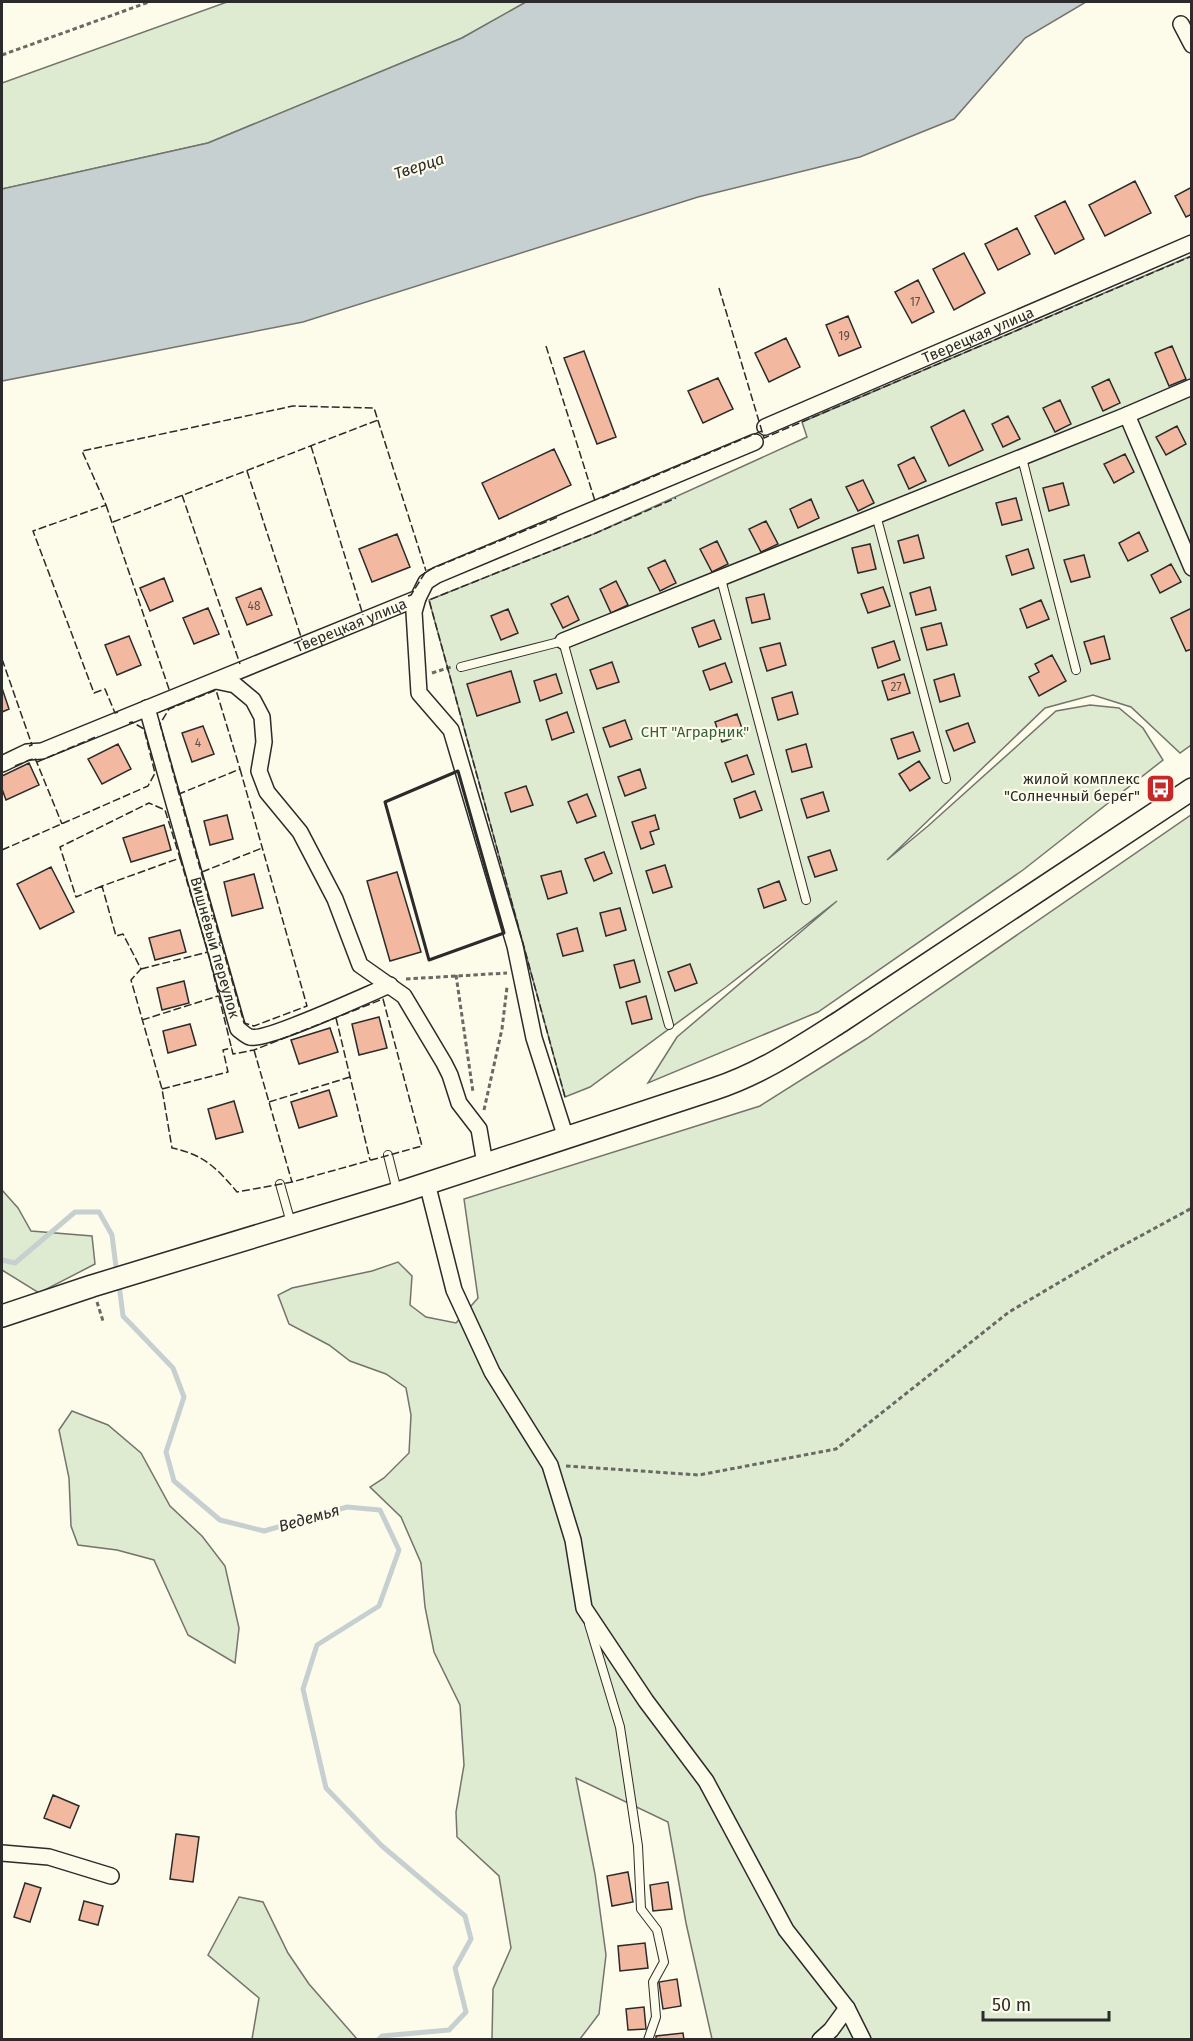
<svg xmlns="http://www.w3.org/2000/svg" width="1193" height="2041" font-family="'Fira Sans',sans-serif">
<rect width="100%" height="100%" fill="#fdfbea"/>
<!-- green -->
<path fill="#deebd1" stroke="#74746e" stroke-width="1.5" d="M227,2H526L462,38L208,143L2,189V83Z
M1191,256V745L1180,753L1131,707L1093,695L1045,708L887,860L928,826L1056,711L1090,705L1119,708L1143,728L1163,760L1023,870L818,1012L648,1083L677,1037L837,901L726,987L590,1087L565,1097L429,600L596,533L807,437L802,422Z
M1191,815V2039H712L686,1923L668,1822L576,1778L595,1874L606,1955L599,2014L580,2039H492L493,1989L511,1948L499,1876L457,1837L456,1812L464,1765L460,1705L434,1652L425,1607L421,1563L401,1517L370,1487L384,1478L409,1453L411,1415L406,1388L386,1374L350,1361L329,1345L289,1324L278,1295L292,1288L372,1271L398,1262L412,1276L410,1305L426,1317L456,1323L478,1298L464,1199L760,1106L866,1039Z
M2,1190L18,1208L31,1231L92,1236L95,1264L39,1293L2,1270Z
M72,1411L108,1425L141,1453L170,1506L202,1536L225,1566L239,1628L235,1663L188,1635L154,1560L117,1550L78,1545L71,1526L69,1478L59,1430Z
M239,1897L263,1902L288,1953L309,1984L357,2039H252L259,1998L208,1955Z"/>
<!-- water -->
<path fill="#c7d0d0" stroke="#74746e" stroke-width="1.5" d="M526,2H1086L1025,38L954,119L860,157L698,197L303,322L2,381V189L208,143L462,38Z"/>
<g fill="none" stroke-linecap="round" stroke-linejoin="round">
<!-- stream -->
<path stroke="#c7d0d0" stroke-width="5" d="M2,1260L15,1263L75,1212H99L112,1235L117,1275
M119,1284L123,1316L173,1368L184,1397L166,1452L174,1481L220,1520L264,1531L347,1507L380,1510L399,1550L379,1606L317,1645L303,1689L326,1788L382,1846L465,1916L471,1939L455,1968L466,2012L449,2030L382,2036L378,2040"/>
</g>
<!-- building -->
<path fill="#f2b8a0" stroke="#2b2b2b" stroke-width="1.5" d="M1135,181L1151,213L1105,236L1089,205Z
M1192,187V214L1186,217L1175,196Z
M1065,201L1084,239L1055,254L1035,216Z
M1017,228L1030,254L998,270L985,244Z
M964,253L985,293L954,310L933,269Z
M918,280L934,312L912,323L895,292Z
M848,316L861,347L839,356L826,325Z
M786,338L800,367L769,382L755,353Z
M1172,346L1186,379L1169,386L1155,353Z
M584,351L616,437L597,444L564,358Z
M718,378L733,409L703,423L688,391Z
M1109,379L1120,403L1103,411L1092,387Z
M1060,400L1071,424L1055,432L1043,408Z
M964,410L983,450L949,466L931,427Z
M1008,416L1020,439L1003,447L992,424Z
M1177,426L1186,444L1166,455L1156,437Z
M554,449L571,485L499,519L482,483Z
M1125,454L1134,472L1114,483L1104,464Z
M914,457L926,481L909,489L898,465Z
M863,480L874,503L858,511L846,487Z
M1063,483L1069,505L1049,511L1043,488Z
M1016,498L1022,520L1002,525L996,503Z
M811,499L819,518L798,528L790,509Z
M766,521L778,544L761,552L749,529Z
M1139,532L1148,551L1128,561L1119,543Z
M397,534L410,567L372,582L359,549Z
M918,535L924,558L904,563L898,541Z
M717,541L728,564L712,572L700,549Z
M870,544L876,569L858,573L852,548Z
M1028,549L1034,568L1012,575L1006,556Z
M1084,555L1090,577L1071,582L1064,560Z
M665,560L676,583L660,591L648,568Z
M1171,564L1181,582L1160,593L1151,575Z
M164,578L173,601L150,611L140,588Z
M616,581L628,605L611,613L600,589Z
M883,587L890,606L868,613L861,594Z
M930,587L936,610L916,615L910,593Z
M261,588L272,615L247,625L236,598Z
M764,594L770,619L752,623L746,598Z
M568,596L579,620L563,628L551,604Z
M1041,600L1049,619L1027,628L1020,609Z
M208,608L219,634L194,644L183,618Z
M1192,608V649L1186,651L1171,618Z
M508,609L518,633L501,640L491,616Z
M714,620L721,639L699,647L692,628Z
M941,623L947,645L927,650L921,628Z
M129,636L141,665L117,675L105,645Z
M1104,636L1110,659L1091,664L1084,642Z
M894,641L900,660L878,668L872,648Z
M780,643L786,665L767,671L760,648Z
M1052,655L1066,681L1039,696L1029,677L1039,672L1035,664Z
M612,662L619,682L597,689L590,670Z
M725,663L732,682L710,690L703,671Z
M511,671L520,702L477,716L467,684Z
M556,674L562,693L540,701L534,681Z
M904,674L910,693L888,700L882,681Z
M954,674L960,696L940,702L934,680Z
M2,688L9,709L2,712Z
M792,692L798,714L778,720L772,698Z
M567,712L574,732L552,740L546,720Z
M737,714L744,734L722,742L715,722Z
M625,720L632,739L610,747L603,728Z
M968,723L975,742L954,751L946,731Z
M203,726L214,754L192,762L182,733Z
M913,732L920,751L898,759L891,739Z
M118,744L131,769L102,784L88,759Z
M806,744L812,767L792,772L786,750Z
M747,755L754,774L732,782L725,763Z
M919,761L930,778L910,791L899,774Z
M29,763L39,785L6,800L2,789V776Z
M640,769L646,788L625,796L618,777Z
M526,786L533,805L511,812L505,793Z
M755,791L762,810L740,818L734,799Z
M823,792L829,811L807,818L801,799Z
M587,794L596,816L577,823L568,802Z
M227,815L233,839L210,845L204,821Z
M655,815L659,829L650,832L654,844L641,849L632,822Z
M164,825L171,850L131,862L123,838Z
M830,850L837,870L815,877L808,857Z
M604,852L612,873L594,881L585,859Z
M665,865L672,887L653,893L646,871Z
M51,867L74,912L40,929L17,884Z
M561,871L567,893L548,899L541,876Z
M397,872L421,952L390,961L367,881Z
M254,874L263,908L232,916L224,882Z
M779,881L786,900L764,908L758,889Z
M620,908L626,930L606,936L600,913Z
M577,928L583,951L563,956L557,934Z
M180,930L186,952L155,960L149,938Z
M634,960L640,982L620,988L614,965Z
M690,964L697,983L675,991L668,972Z
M184,981L189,1003L162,1010L157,988Z
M646,996L652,1019L632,1024L626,1002Z
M379,1017L387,1048L359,1055L352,1024Z
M190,1024L196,1045L168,1053L163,1031Z
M330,1028L338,1052L299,1064L291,1040Z
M329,1090L337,1116L299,1128L291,1102Z
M234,1101L243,1132L216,1139L208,1109Z
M53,1795L79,1806L70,1828L44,1818Z
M176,1834L199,1837L193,1882L170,1879Z
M628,1872L633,1902L612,1906L607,1876Z
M668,1882L672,1909L653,1911L650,1885Z
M25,1883L41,1888L30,1922L14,1917Z
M84,1901L103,1906L98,1925L79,1920Z
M645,1943L648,1968L620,1971L618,1946Z
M677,1979L681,2006L663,2009L659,1982Z
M644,2007L646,2029L628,2030L626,2009Z
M683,2033L684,2040H656V2036Z"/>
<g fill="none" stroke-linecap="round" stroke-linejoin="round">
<defs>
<path id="lane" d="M1022,458L1076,670
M876,515L946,779
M721,579L806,900
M461,667L563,641L669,1025
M388,1155L397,1191
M280,1184L291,1223
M589,1624L620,1727L638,1846L641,1909L657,1930L664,1962L653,1982L656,2017L648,2040"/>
<g id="street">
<path d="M1181,24L1192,45"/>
<path d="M1127,415L1192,568"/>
<path id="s1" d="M765,427L1192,243"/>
<path d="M418,598L414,612L419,693L451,730L515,946L534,1038L566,1138"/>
<path d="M563,641L1127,415L1192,387"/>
<path d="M216,681L235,685L253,700L262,717L264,742L259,771L267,792L300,832L335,899L360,965L404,996L444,1063L450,1075L459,1103L479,1129L485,1164"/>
<path id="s2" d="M147,708L238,1029C241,1031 246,1036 250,1037C266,1042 368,994 390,985"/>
<path id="s3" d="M2,764L27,752L42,751L418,598L426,582L437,575L755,442"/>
<path d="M427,1183L454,1290L492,1372L550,1465L573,1540L584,1608L646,1701L706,1781L786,1930L847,2008L863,2040"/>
<path d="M2,1853L49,1857L111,1876"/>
<path d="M820,2040L831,2030L847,2008"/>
</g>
<path id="secondary" d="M2,1316L92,1286L398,1193L714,1089C760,1074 799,1048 840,1022L1192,789"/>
</defs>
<!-- lane casing -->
<use href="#lane" stroke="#2b2b2b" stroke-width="10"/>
<!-- street casing -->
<use href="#street" stroke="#2b2b2b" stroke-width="18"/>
<!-- secondary casing -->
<use href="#secondary" stroke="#2b2b2b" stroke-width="24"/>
<!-- path -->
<path stroke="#6a6964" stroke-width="3" stroke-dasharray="4.5 3" stroke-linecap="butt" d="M2,55L149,2
M432,673L451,667
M456,975L473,1092
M406,979L507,973
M484,1110L502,1029L507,987
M97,1302L103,1321
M566,1466L699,1475L836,1449L1009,1312L1109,1253L1192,1208"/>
<!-- lane -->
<use href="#lane" stroke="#fdfbea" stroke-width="8"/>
<!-- street -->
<use href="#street" stroke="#fdfbea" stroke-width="15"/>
<!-- secondary -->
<use href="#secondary" stroke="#fdfbea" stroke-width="21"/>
<!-- fence -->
<path stroke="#2b2b2b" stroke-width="1.5" stroke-dasharray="8 3" stroke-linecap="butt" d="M719,288L764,438L1192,256
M546,346L595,501
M311,446L363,615
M247,471L302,640
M182,495L240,664
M602,498L762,431
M106,505L170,692
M113,522L378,420
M408,596L411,595L426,571L558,517
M2,659L32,745L29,746
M118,712L115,713L105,689L94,693L33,531L106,505L82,451L293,406L374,408L426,571
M37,762L98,736
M15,766L35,758L62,824
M240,769L307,1006L254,1026L244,1023L179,794Z
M179,794L160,724L169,709L216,690L240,769
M2,850L148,786L155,773L144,729L132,722L129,723
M180,858L208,952L233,1054L254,1050L383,999L422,1146L292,1182L237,1192C218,1169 203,1154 172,1148L162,1089L131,980L141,969L123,934L116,936L102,886Z
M202,872L262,848
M102,886L76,897L60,847L149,803L165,810L180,858
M141,969L208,952
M336,1018L370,1160
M142,1020L218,996
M254,1050L292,1182
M162,1089L228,1072L223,1050L232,1048
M565,1097L429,600L596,533L676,498
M269,1102L350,1077"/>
<!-- wall -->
<path stroke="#2b2b2b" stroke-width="3" d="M458,771L504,933L429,960L385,802Z"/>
</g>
<!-- icons -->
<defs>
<symbol id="bus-square" viewBox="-11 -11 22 22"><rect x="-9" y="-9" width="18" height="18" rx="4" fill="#c62828" stroke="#fdfbea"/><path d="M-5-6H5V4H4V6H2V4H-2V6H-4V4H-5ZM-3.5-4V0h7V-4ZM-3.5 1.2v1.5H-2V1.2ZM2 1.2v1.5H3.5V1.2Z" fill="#fff"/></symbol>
</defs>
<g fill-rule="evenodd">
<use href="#bus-square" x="1144" y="772" width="33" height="33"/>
</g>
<g text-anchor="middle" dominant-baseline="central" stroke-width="4.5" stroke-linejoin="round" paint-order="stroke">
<!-- number labels -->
<g font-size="12" fill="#5d4e48">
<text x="915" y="302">17</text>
<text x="844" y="336">19</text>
<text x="254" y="606">48</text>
<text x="896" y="687">27</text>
<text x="198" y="743">4</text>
</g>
<!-- street labels -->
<g font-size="15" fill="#2b2b2b" stroke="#fdfbea">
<text stroke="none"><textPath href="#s1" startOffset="232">Тверецкая улица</textPath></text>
<text stroke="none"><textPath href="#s3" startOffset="376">Тверецкая улица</textPath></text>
<text stroke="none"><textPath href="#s2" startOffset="249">Вишнёвый переулок</textPath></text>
</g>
<!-- park labels -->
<g font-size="15" fill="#34623c" stroke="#fdfbea">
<text x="695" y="732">СНТ "Аграрник"</text>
</g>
<!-- poi labels -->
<g font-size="15" fill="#2b2b2b" stroke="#fdfbea" text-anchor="end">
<text x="1140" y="779">жилой комплекс<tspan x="1140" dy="17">"Солнечный берег"</tspan></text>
</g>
<!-- water labels -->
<g font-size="16" font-style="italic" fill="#2b2b2b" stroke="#fdfbea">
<text transform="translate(419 166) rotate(-18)">Тверца</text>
<text transform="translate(309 1518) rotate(-16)">Ведемья</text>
</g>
</g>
<!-- border -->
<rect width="1193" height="2041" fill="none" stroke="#2b2b2b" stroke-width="6"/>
<!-- scale -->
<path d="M983 2011v9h126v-9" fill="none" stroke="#2b2b2b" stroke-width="3"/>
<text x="992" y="2011" font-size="18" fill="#2b2b2b" stroke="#fdfbea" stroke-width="4.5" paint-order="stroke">50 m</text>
</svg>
